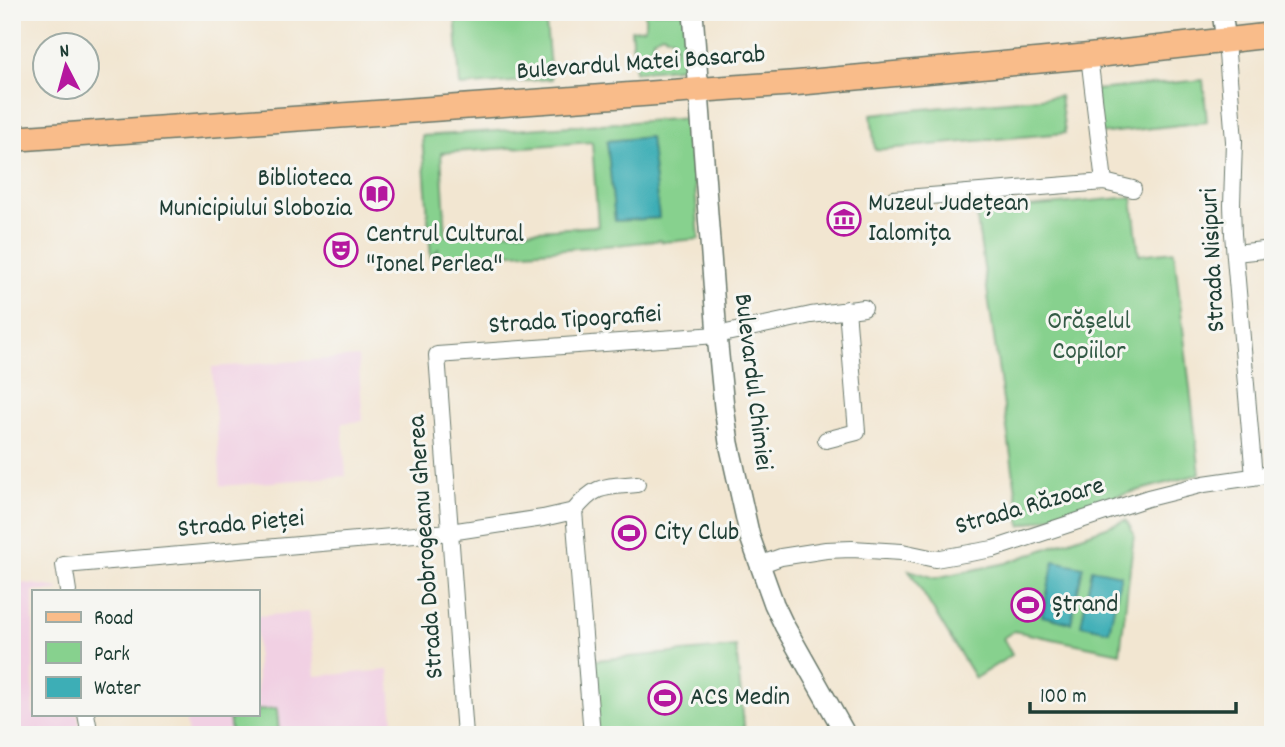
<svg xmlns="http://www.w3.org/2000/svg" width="1285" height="747" font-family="Dekko,sans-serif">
<rect width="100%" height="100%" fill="#f6f6f2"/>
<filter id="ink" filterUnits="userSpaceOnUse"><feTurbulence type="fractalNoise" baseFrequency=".0143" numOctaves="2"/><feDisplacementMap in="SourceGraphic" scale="14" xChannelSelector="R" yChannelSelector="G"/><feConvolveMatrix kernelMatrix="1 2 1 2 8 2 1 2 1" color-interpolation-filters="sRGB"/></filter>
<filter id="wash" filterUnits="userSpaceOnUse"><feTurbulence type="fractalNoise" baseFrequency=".00686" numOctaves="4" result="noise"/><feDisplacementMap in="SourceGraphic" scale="28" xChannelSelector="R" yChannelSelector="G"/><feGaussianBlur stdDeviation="1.57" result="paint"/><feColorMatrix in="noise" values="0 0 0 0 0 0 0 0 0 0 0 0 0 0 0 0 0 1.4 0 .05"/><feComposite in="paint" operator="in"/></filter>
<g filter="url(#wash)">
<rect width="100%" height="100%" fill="#f2e6d1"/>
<!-- built -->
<path fill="#f1d0e3" d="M358,357L363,421L342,423L346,476L221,486L212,367Z
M12,581L58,588L59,591H33V714H78L81,735H12Z
M309,612L315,676L389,670L394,735H188L185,714H257V616Z"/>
<!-- green -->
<path fill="#87d18e" stroke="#538761" stroke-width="2" fill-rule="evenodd" d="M455,12H545L551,79L460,86Z
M645,12H693L697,66L635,72L631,30L645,28ZM662,34L672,38L676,47L671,56L664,59L655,56L651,48L653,39Z
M1203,80L1207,122L1099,134L1095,90Z
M1060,96L1065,133L875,150L871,114Z
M690,118L699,239L662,242L661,240L617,245L433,259L439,248L431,259L422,136ZM650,137L659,218L615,221L607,141ZM592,142L598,226L446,236L441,153Z
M1132,197L1139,255L1174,251L1200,474L1118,496L1021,526L976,212Z
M1126,520L1134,534L1120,653L1014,631L1003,638L1012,655L975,678L909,570L935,578L1006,563Z
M736,647L745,735H592L586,661Z
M277,708L279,735H231L229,714H257V710Z"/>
<!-- water -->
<path fill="#3daeb6" stroke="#2e7675" stroke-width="2" d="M650,137L659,218L615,221L607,141Z
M1054,561L1083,567L1071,623L1042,616Z
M1092,569L1121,575L1109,631L1081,625Z"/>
</g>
<g filter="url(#ink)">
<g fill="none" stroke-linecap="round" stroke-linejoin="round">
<defs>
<path id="minor" d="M1226,41L1234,141L1232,205L1233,234L1254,477
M1104,182L1133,189
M893,199L1104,182L1089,56
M1235,253L1273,249
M826,440L857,432L847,309
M759,565L781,557L826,550L852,549L902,552L935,559L993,549L1148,498L1204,484L1273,474
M68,591L64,565L450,532L543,518L574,511
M86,714L90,735
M465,735L437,355L717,335L811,315L864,308
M592,735L574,511C596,484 604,487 637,484"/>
<path id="tertiary" d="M693,12L717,335L724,407L729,443L750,537L774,604L784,625L846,735
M1222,12L1226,41"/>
<path id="primary" d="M12,139L797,83L1089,56L1273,35"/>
</defs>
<!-- minor casing -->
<use href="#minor" stroke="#69786b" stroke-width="18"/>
<!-- tertiary casing -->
<use href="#tertiary" stroke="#69786b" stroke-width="22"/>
<!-- primary casing -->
<use href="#primary" stroke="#69786b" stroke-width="27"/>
<!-- minor -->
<use href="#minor" stroke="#fff" stroke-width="16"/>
<!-- tertiary -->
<use href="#tertiary" stroke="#fff" stroke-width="19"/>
<!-- primary -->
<use href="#primary" stroke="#f9bc8a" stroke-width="24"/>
</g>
</g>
<!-- icons -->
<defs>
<symbol id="library-ring" viewBox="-11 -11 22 22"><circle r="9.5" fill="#f6f6f2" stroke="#b5179e" stroke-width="1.5"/><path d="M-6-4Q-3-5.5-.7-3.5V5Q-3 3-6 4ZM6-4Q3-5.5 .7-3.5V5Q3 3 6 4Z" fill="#b5179e"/></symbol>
<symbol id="museum-ring" viewBox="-11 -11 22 22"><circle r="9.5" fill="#f6f6f2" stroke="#b5179e" stroke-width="1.5"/><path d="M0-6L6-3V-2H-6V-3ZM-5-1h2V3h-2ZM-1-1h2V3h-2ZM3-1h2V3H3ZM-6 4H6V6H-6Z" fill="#b5179e"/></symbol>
<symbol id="theatre-ring" viewBox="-11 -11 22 22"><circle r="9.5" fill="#f6f6f2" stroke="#b5179e" stroke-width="1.5"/><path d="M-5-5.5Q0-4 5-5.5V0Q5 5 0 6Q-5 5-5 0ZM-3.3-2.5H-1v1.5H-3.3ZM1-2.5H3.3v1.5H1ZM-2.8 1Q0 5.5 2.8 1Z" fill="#b5179e"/></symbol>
<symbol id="stadium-ring" viewBox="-11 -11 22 22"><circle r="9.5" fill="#f6f6f2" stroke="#b5179e" stroke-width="1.5"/><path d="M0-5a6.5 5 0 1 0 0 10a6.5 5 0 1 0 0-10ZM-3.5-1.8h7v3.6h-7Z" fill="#b5179e"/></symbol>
</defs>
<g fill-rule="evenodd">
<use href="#library-ring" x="358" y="175" width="38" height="38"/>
<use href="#museum-ring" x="825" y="200" width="38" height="38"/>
<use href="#theatre-ring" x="322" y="231" width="38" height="38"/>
<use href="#stadium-ring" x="610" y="514" width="38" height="38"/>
<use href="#stadium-ring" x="1009" y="586" width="38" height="38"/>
<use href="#stadium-ring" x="646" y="679" width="38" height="38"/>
</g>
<g text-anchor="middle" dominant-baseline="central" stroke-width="6" stroke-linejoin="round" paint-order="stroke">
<!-- street labels -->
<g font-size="26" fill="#1f3d34" stroke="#f6f6f2">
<text transform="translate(641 64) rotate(-4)">Bulevardul Matei Basarab</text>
<text transform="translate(1214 260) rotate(-93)">Strada Nisipuri</text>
<text transform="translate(575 321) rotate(-4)">Strada Tipografiei</text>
<text transform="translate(752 382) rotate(83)">Bulevardul Chimiei</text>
<text transform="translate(1030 507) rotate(-16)">Strada Răzoare</text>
<text transform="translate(241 525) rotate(-5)">Strada Pieței</text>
<text transform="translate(427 547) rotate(-94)">Strada Dobrogeanu Gherea</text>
</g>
<!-- poi labels -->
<g font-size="26" fill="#1f3d34" stroke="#f6f6f2" text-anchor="start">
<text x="352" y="179" text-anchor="end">Biblioteca<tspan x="352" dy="30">Municipiului Slobozia</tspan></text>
<text x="868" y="204">Muzeul Județean<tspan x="868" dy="30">Ialomița</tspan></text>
<text x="366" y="235">Centrul Cultural<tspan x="366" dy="30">"Ionel Perlea"</tspan></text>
<text x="654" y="533">City Club</text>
<text x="1052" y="605">Ștrand</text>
<text x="690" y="698">ACS Medin</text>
</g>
<!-- park labels -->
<g font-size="26" fill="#345b46" stroke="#f6f6f2">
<text x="1089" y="322">Orășelul<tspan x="1089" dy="30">Copiilor</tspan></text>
</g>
</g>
<!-- margin -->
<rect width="1285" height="747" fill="none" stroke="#f6f6f2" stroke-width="42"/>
<!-- legend -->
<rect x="32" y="590" width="228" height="126" fill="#f6f6f2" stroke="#a0aca6" stroke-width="2"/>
<rect x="46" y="612" width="35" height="10" fill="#f9bc8a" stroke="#a0aca6" stroke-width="2"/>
<text x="94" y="624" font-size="21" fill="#1f3d34">Road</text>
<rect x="46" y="642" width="35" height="21" fill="#87d18e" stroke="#a0aca6" stroke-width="2"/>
<text x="94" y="660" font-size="21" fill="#1f3d34">Park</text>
<rect x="46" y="677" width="35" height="21" fill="#3daeb6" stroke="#a0aca6" stroke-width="2"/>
<text x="94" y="694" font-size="21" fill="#1f3d34">Water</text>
<!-- north arrow -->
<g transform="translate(66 66) rotate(354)"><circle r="33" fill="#f6f6f2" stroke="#a0aca6" stroke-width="2"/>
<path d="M0-5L12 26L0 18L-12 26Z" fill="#b5179e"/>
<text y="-10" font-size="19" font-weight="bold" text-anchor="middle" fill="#1f3d34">N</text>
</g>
<!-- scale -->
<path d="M1030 702v10h206v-10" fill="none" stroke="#1f3d34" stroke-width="3.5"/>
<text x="1040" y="702" font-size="21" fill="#1f3d34" stroke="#f6f6f2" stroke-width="5" paint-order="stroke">100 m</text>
</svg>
